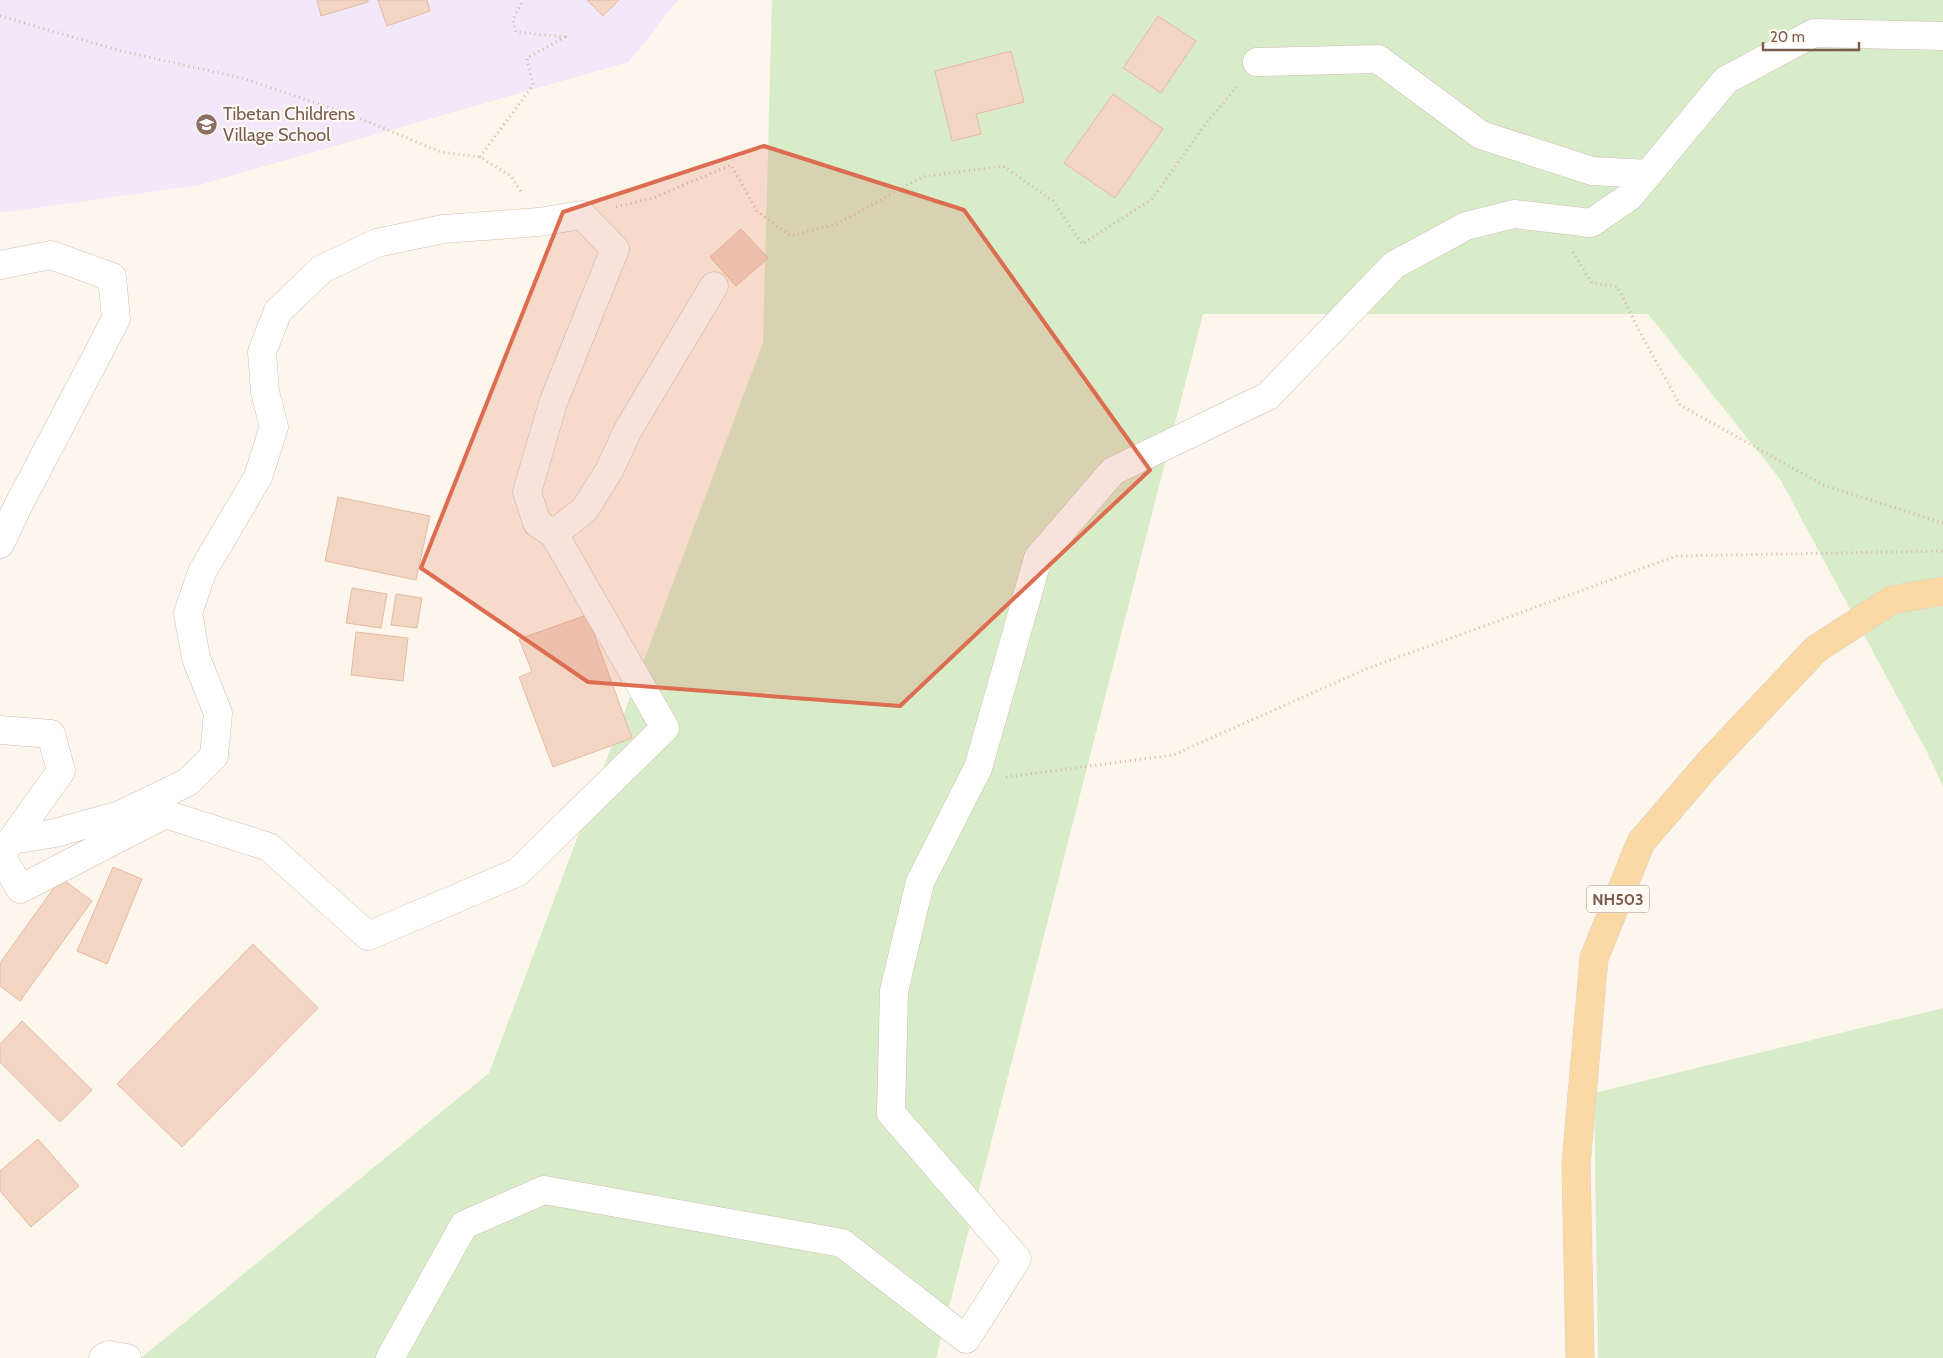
<svg xmlns="http://www.w3.org/2000/svg" width="1943" height="1358" font-family="Cabin,sans-serif">
<rect width="100%" height="100%" fill="#fdf6ec"/>
<!-- education -->
<path fill="#f3e8fa" d="M0,0H678L629,62L199,185L0,213Z"/>
<!-- green -->
<path fill="#d8ecc9" d="M772,0H1943V786L1927,752L1780,479L1648,314H1203L936,1358H141L489,1073L763,343Z
M1943,1008V1358H1598L1594,1093Z"/>
<!-- building -->
<path fill="#f3d5c3" stroke="#e6bba3" d="M317,0H368V2L321,16Z
M378,0H427L430,11L387,26Z
M587,0H619L603,16Z
M1158,16L1196,41L1161,93L1123,68Z
M1011,51L1024,102L976,114L981,134L952,141L935,71Z
M1113,94L1163,129L1115,198L1064,163Z
M741,229L768,258L736,286L710,257Z
M338,497L430,516L416,580L325,561Z
M352,588L387,594L381,628L346,623Z
M396,594L422,598L417,628L391,625Z
M587,615L632,738L553,767L519,677L532,672L519,639Z
M356,632L408,638L403,681L351,675Z
M113,867L142,879L107,964L77,951Z
M61,878L92,901L20,1001L0,986V963Z
M253,944L318,1008L182,1147L117,1084Z
M22,1021L92,1090L60,1122L0,1062V1044Z
M38,1139L79,1186L31,1227L0,1191V1171Z"/>
<g fill="none" stroke-linecap="round" stroke-linejoin="round">
<defs>
<path id="minor" d="M1257,62L1378,59L1481,135L1592,171L1648,174
M0,265L51,255L112,277L116,319L18,506L0,544
M0,730L51,734L61,771L1,855L20,889L165,814L269,847L368,936L518,872L665,728L554,534
M12,840L55,833L120,815L188,782L214,756L218,713L196,658L188,613L202,572L258,477L274,427L265,392L262,352L278,311L322,269L377,243L443,229L539,222L582,215L615,249L553,403L527,492L537,523L554,534L585,509L609,471L628,430L714,286
M103,1358L109,1355L127,1358
M390,1358L464,1225L544,1190L842,1243L966,1339L1017,1259L891,1113L894,991L920,882L978,768L1038,558L1113,471L1268,396L1394,265L1466,226L1514,214L1591,223L1629,197L1726,80L1814,33L1943,36"/>
<path id="major" d="M1580,1358L1576,1164L1594,958L1641,842L1707,765L1816,649L1892,600L1943,591"/>
</defs>
<!-- minor casing -->
<use href="#minor" stroke="#d1beb0" stroke-width="29"/>
<!-- major casing -->
<use href="#major" stroke="#dad1cd" stroke-width="29"/>
<!-- path -->
<path stroke="#d9b8a5" stroke-width="3" stroke-dasharray="1 4" stroke-linecap="butt" d="M0,16L121,51L242,78L354,116L441,152L480,157L511,176L521,192
M480,157L533,85L527,58L565,37L516,32L513,19L523,0
M616,207L653,198L731,165L757,211L790,236L837,224L922,177L1003,166L1053,201L1082,244L1152,199L1204,126L1238,85
M1573,252L1592,283L1618,287L1636,325L1680,405L1823,485L1943,523
M1006,777L1173,755L1366,669L1676,556L1943,551"/>
<!-- minor -->
<use href="#minor" stroke="#fff" stroke-width="28"/>
<!-- major -->
<use href="#major" stroke="#fbd9a5" stroke-width="28"/>
</g>
<!-- marked area -->
<path fill="#dc6d51" fill-opacity="0.2" stroke="#dc6d51" stroke-width="4" stroke-linejoin="round" d="M764,146L964,210L1150,470L900,706L588,682L421,568L563,212Z"/>
<!-- icons -->
<defs>
<symbol id="school-disc" viewBox="-11 -11 22 22"><circle r="9.5" fill="#8d6e63" stroke="#fffaf3"/><path d="M0-5L7-2L0 1L-7-2ZM-4 1L0 2.5L4 1V4Q0 6-4 4Z" fill="#fff"/></symbol>
</defs>
<g fill-rule="evenodd">
<use href="#school-disc" x="194" y="112" width="25" height="25"/>
</g>
<g text-anchor="middle" dominant-baseline="central" stroke-width="4" stroke-linejoin="round" paint-order="stroke">
<!-- shield labels -->
<rect fill="#fffaf3" stroke="#a28b7f" stroke-width="1" x="1587" y="885.5" width="62" height="27" rx="4"/>
<g font-size="16" font-weight="bold" fill="#7a5c4d">
<text x="1618" y="899">NH503</text>
</g>
<!-- education labels -->
<g font-size="18" fill="#785e54" stroke="#fffaf3" text-anchor="start">
<text x="223" y="114">Tibetan Childrens<tspan x="223" dy="21">Village School</tspan></text>
</g>
</g>
<!-- scale -->
<path d="M1763 42v8h96v-8" fill="none" stroke="#7a5c4d" stroke-width="2.5"/>
<text x="1770" y="42" font-size="15" fill="#7a5c4d" stroke="#fffaf3" stroke-width="4" paint-order="stroke">20 m</text>
</svg>
